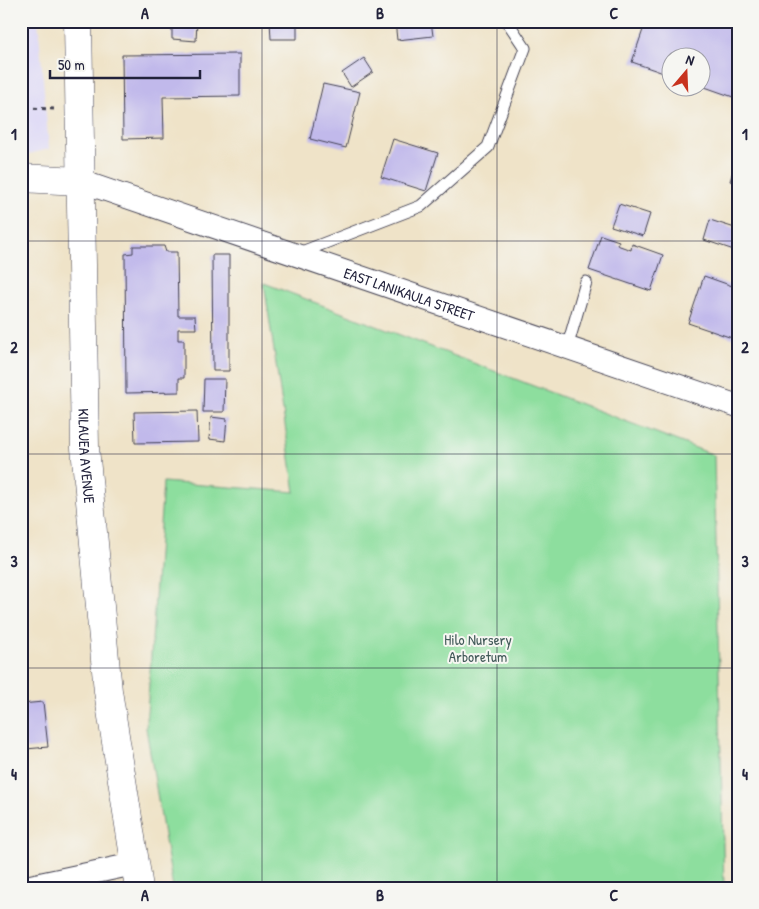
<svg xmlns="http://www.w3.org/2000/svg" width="759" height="909" font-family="'Patrick Hand',sans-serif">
<rect width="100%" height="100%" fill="#f6f6f2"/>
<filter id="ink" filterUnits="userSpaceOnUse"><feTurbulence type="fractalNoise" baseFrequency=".02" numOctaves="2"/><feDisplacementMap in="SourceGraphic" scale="10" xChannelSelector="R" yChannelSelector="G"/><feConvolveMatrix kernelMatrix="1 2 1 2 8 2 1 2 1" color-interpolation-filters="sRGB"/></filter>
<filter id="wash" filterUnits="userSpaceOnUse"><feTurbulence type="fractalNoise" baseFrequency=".0096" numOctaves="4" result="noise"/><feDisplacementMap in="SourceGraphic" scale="20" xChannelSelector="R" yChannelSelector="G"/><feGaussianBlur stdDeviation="1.12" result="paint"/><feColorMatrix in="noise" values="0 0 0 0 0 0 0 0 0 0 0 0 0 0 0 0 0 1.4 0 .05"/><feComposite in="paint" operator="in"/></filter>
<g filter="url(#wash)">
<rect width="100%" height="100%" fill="#efe3c8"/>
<!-- built -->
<path fill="#dbd6f7" d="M21,21H38L49,149L21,156Z"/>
<!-- green -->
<path fill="#8dde9e" stroke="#58806c" d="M264,283L714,455L724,888H173L146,728L163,482L295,492Z"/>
<g id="blocks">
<!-- building -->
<path fill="#c1b9eb" d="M172,21H197L196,41L172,39Z
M270,21H297V39H271Z
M395,21H431L433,36L397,40Z
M646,21H709L738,31V92L736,98L702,86V58H672V76L632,62Z
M21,50L24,69H21Z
M240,54V96L163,97L164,138L123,139L122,55Z
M364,58L373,72L351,87L342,73Z
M323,84L360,92L346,148L310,139Z
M21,90L26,109L21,110Z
M393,139L438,153L426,191L381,177Z
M737,158H738V184L730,181Z
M619,204L650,214L643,236L611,226Z
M710,220L738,229L737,251L704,240Z
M601,235L619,241L617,245L631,250L632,244L663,255L651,291L589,270Z
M133,246H164L166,252H177L178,316H195L196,329H178V340H184V378H179V392L126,393L125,254L133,253Z
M212,255H229V371H213Z
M704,276L738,288V340L688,323Z
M204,379H225L224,412H203Z
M197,411L198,442L135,443L134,412Z
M211,417L227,419L225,441L209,439Z
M43,702L48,747L26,749L23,729L21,730V704Z"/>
</g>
</g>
<g filter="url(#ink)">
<use href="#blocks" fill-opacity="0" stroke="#413f50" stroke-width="1"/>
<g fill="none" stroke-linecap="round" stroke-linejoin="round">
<defs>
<path id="service" d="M299,253L421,206L488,147L525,48L507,21
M567,348L586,282"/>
<g id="minor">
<path id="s1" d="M80,181L738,406"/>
<path d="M21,888L134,864"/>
</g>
<g id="tertiary">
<path id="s2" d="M78,21L85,448L108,691L139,888"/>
<path d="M21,178L80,181"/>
</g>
</defs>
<!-- service casing -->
<use href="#service" stroke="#413f50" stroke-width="13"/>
<!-- minor casing -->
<use href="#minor" stroke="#413f50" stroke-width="24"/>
<!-- tertiary casing -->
<use href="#tertiary" stroke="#413f50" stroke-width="29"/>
<!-- path -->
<path stroke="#413f50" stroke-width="3" stroke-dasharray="4 4" stroke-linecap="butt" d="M21,97L24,108
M26,108L56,109"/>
<!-- service -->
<use href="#service" stroke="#fff" stroke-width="11"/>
<!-- minor -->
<use href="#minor" stroke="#fff" stroke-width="22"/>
<!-- tertiary -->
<use href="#tertiary" stroke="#fff" stroke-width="28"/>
</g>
</g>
<!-- grid -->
<path fill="none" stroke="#22223b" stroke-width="1" stroke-opacity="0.55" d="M262,21V888M497,21V888M21,241H738M21,454H738M21,668H738"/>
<g text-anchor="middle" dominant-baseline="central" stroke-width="4" stroke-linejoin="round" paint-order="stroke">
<!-- street labels -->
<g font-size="15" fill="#22223b" stroke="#f6f6f2">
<text stroke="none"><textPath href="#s1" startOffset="348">EAST LANIKAULA STREET</textPath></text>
<text stroke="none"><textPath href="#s2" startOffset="435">KILAUEA AVENUE</textPath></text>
</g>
<!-- park labels -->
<g font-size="15" fill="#425a59" stroke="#f6f6f2">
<text x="478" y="639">Hilo Nursery<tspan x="478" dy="17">Arboretum</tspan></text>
</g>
</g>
<!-- margin -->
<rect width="759" height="909" fill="none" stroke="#f6f6f2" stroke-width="55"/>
<!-- north arrow -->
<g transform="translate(686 72) rotate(19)"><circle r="24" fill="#f6f6f2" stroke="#a1a1a9"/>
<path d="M0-4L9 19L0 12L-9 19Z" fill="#c8321e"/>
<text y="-8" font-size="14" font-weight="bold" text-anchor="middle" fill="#22223b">N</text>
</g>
<!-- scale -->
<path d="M50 70v8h150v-8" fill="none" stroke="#22223b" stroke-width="2.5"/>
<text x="58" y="70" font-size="15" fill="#22223b" stroke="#f6f6f2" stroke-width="4" paint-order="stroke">50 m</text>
<rect x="28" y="28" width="704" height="854" fill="none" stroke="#22223b" stroke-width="2"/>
<g font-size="16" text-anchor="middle" font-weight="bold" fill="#22223b">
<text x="145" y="19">A</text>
<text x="380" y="19">B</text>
<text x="614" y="19">C</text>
<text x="14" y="140">1</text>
<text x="745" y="140">1</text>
<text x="14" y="353">2</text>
<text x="745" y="353">2</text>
<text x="14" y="567">3</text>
<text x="745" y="567">3</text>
<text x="14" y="780">4</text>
<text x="745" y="780">4</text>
<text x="145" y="901">A</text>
<text x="380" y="901">B</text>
<text x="614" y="901">C</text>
</g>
</svg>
